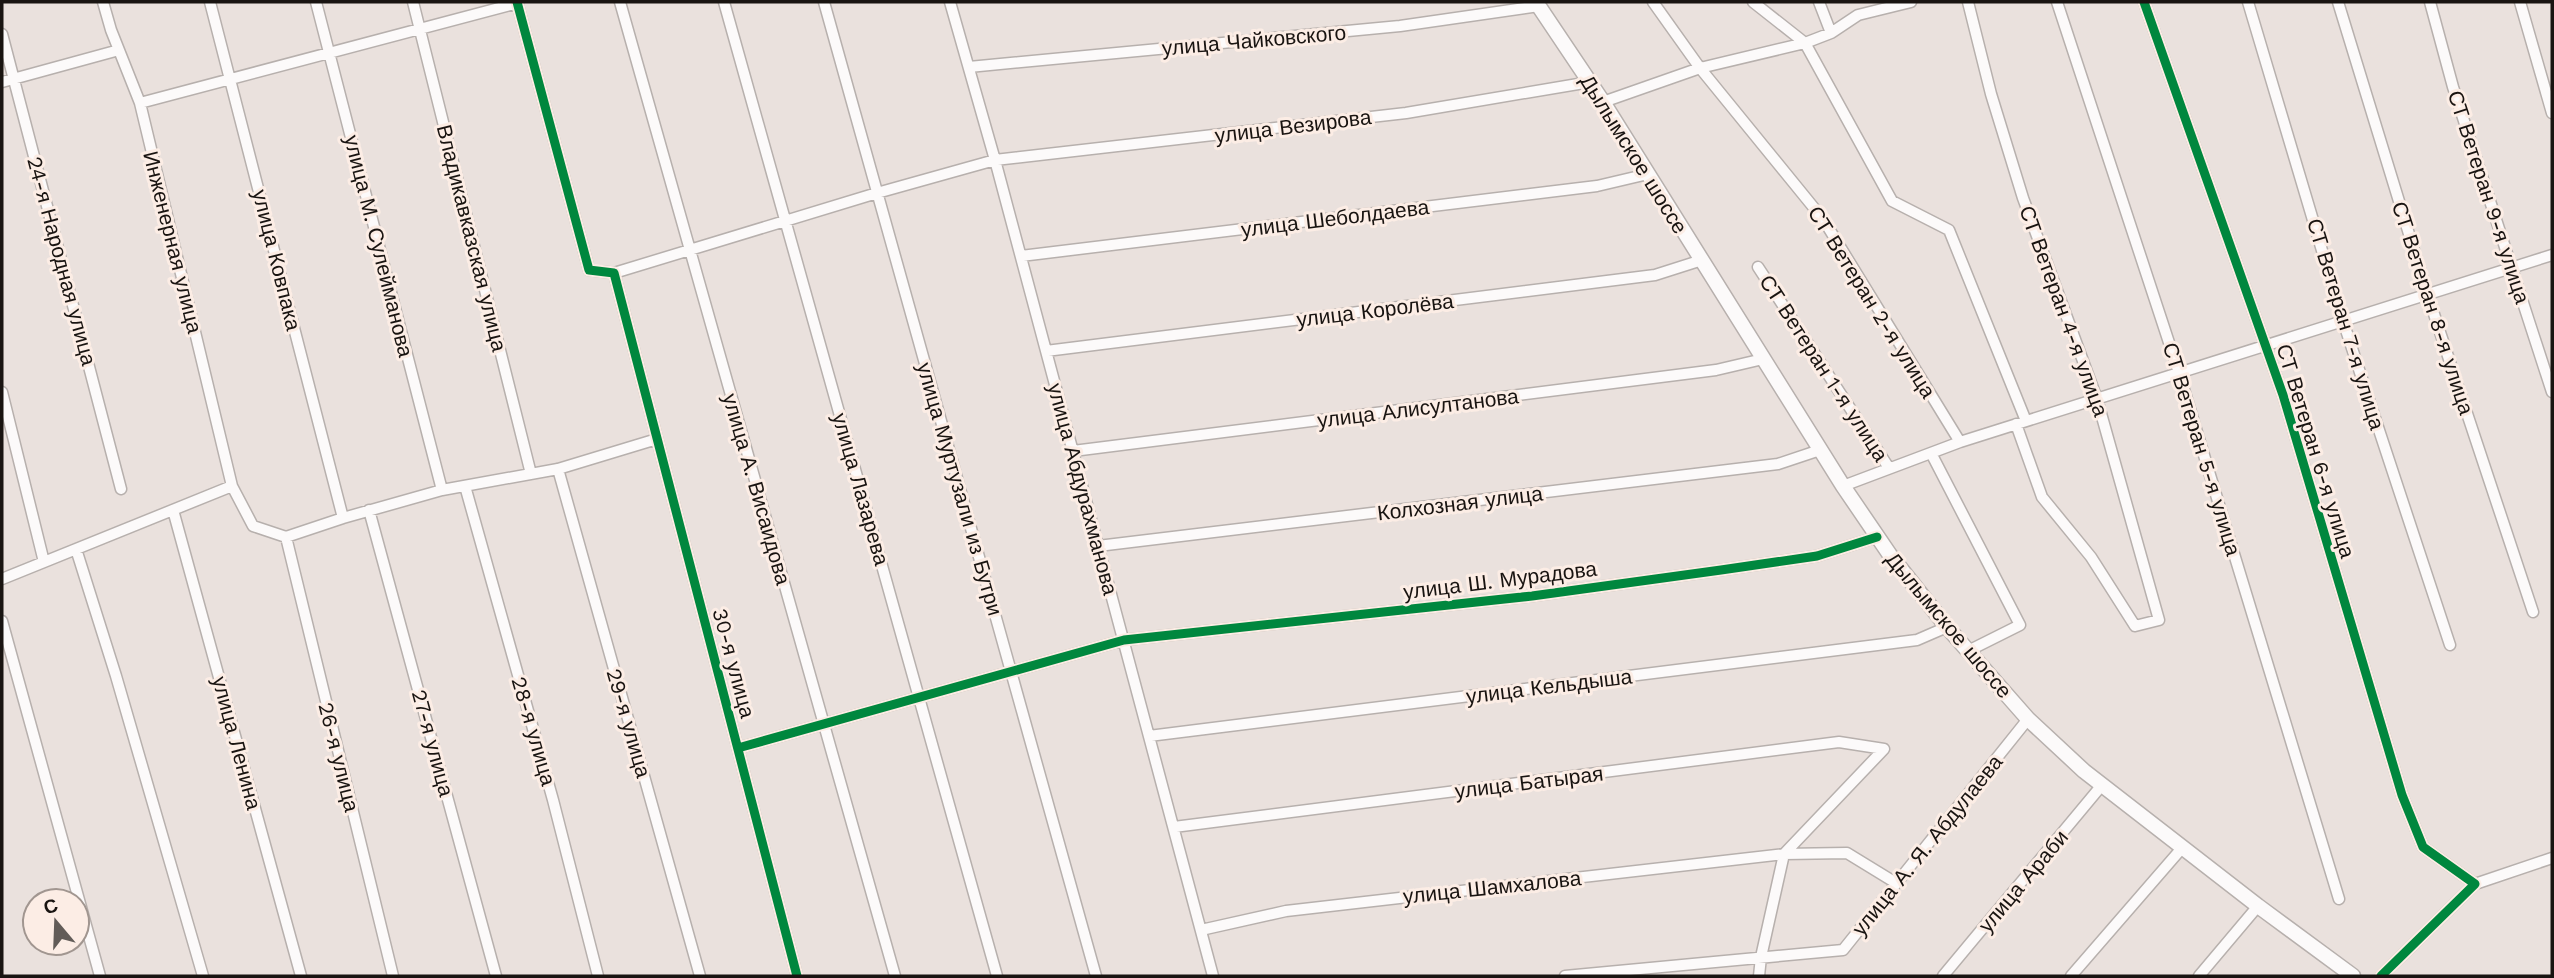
<svg xmlns="http://www.w3.org/2000/svg" width="2554" height="978" font-family="'Work Sans',sans-serif">
<rect width="100%" height="100%" fill="#eae1dd"/>
<g fill="none" stroke-linecap="round" stroke-linejoin="round">
<defs>
<path id="minor" d="M103,2L111,30L140,103L232,486L253,526L286,537L343,518L442,490L558,469L657,439
M210,2L343,518
M316,2L442,490
M413,2L531,474
M517,2L589,270L614,273L797,976
M620,2L895,976
M724,2L997,976
M824,2L1096,976
M950,2L995,160L1213,976
M1653,2L1700,68L1823,219L1960,442
M1753,2L1805,43L1892,201L1949,230L2026,421
M1819,2L1831,33
M1968,2L1991,94L2023,198L2097,399L2159,620L2135,626L2091,557L2042,497L2016,424
M2057,2L2179,373L2339,899
M2144,2L2283,395L2402,795L2423,847L2475,884L2381,976
M2248,2L2343,321L2450,645
M2338,2L2428,296L2533,612
M2430,2L2453,87L2552,392
M2520,2L2552,113
M2,34L121,489
M969,67L1400,26L1539,6
M2,82L119,50
M1603,102L1700,68L1805,43L1831,33L1858,15L1911,2
M140,103L518,3
M1021,256L1597,186L1648,174
M1758,267L1889,468
M614,273L877,193L995,160L1406,113L1590,82
M1046,351L1655,275L1702,260
M2,392L44,562
M1073,451L1716,370L1763,359
M1931,453L2020,625L1968,651
M558,469L700,976
M465,486L553,800L598,976
M1843,486L1960,442L2552,255
M173,510L301,976
M369,510L496,976
M286,537L393,976
M1098,546L1778,464L1820,450
M76,549L116,676L203,976
M2,579L232,486
M2,621L100,976
M1149,736L1917,640L1947,627
M738,748L1124,640L1532,596L1721,570L1817,556L1877,537
M1174,827L1839,742L1884,749
M2475,884L2552,858
M1201,930L1286,911L1784,854L1847,853L1896,883
M1565,976L1843,950L2028,719
M1759,976L1761,957L1784,854L1884,749
M1943,976L2102,785
M2071,976L2182,848
M2199,976L2258,906"/>
<path id="major" d="M1536,2L1603,102L1843,486L1890,555L1947,627L2028,719L2084,771L2258,906L2353,976"/>
</defs>
<!-- minor casing -->
<use href="#minor" stroke="#b7b0ad" stroke-width="13"/>
<!-- major casing -->
<use href="#major" stroke="#b7b0ad" stroke-width="17"/>
<!-- minor -->
<use href="#minor" stroke="#fcfafa" stroke-width="10"/>
<!-- major -->
<use href="#major" stroke="#fcfafa" stroke-width="14"/>
<defs>
<path id="cycleway" d="M517,2L589,270L614,273L797,976
M2144,2L2283,395L2402,795L2423,847L2475,884L2381,976
M738,748L1124,640L1532,596L1721,570L1817,556L1877,537"/>
</defs>
<!-- cycleway casing -->
<use href="#cycleway" stroke="#fcede5" stroke-width="13"/>
<!-- cycleway -->
<use href="#cycleway" stroke="#00873e" stroke-width="9"/>
</g>
<g text-anchor="middle" dominant-baseline="central" stroke-width="6" stroke-linejoin="round" paint-order="stroke">
<!-- street labels -->
<g font-size="21" fill="#191411" stroke="#fcede5">
<text transform="translate(1254 40) rotate(-5)">улица Чайковского</text>
<text transform="translate(1293 126) rotate(-7)">улица Везирова</text>
<text transform="translate(1634 154) rotate(58)">Дылымское шоссе</text>
<text transform="translate(2489 197) rotate(72)">СТ Ветеран 9-я улица</text>
<text transform="translate(1335 218) rotate(-7)">улица Шеболдаева</text>
<text transform="translate(472 238) rotate(76)">Владикавказская улица</text>
<text transform="translate(173 242) rotate(76)">Инженерная улица</text>
<text transform="translate(379 246) rotate(76)">улица М. Сулейманова</text>
<text transform="translate(277 260) rotate(76)">улица Ковпака</text>
<text transform="translate(62 261) rotate(75)">24-я Народная улица</text>
<text transform="translate(1872 302) rotate(58)">СТ Ветеран 2-я улица</text>
<text transform="translate(2433 308) rotate(72)">СТ Ветеран 8-я улица</text>
<text transform="translate(1375 310) rotate(-7)">улица Королёва</text>
<text transform="translate(2064 311) rotate(70)">СТ Ветеран 4-я улица</text>
<text transform="translate(2346 324) rotate(73)">СТ Ветеран 7-я улица</text>
<text transform="translate(1824 368) rotate(57)">СТ Ветеран 1-я улица</text>
<text transform="translate(1418 408) rotate(-7)">улица Алисултанова</text>
<text transform="translate(2202 449) rotate(73)">СТ Ветеран 5-я улица</text>
<text transform="translate(2316 451) rotate(73)">СТ Ветеран 6-я улица</text>
<text transform="translate(757 489) rotate(74)">улица А. Висаидова</text>
<text transform="translate(861 489) rotate(74)">улица Лазарева</text>
<text transform="translate(960 489) rotate(74)">улица Муртузали из Бутри</text>
<text transform="translate(1083 489) rotate(75)">улица Абдурахманова</text>
<text transform="translate(1460 503) rotate(-7)">Колхозная улица</text>
<text transform="translate(1500 580) rotate(-7)">улица Ш. Мурадова</text>
<text transform="translate(1949 625) rotate(50)">Дылымское шоссе</text>
<text transform="translate(734 663) rotate(75)">30-я улица</text>
<text transform="translate(1549 686) rotate(-7)">улица Кельдыша</text>
<text transform="translate(629 723) rotate(74)">29-я улица</text>
<text transform="translate(534 731) rotate(74)">28-я улица</text>
<text transform="translate(237 743) rotate(75)">улица Ленина</text>
<text transform="translate(433 743) rotate(75)">27-я улица</text>
<text transform="translate(339 757) rotate(76)">26-я улица</text>
<text transform="translate(1529 782) rotate(-7)">улица Батырая</text>
<text transform="translate(1927 845) rotate(-51)">улица А. Я. Абдулаева</text>
<text transform="translate(2023 881) rotate(-50)">улица Араби</text>
<text transform="translate(1492 887) rotate(-6)">улица Шамхалова</text>
</g>
</g>
<!-- border -->
<rect width="2554" height="978" fill="none" stroke="#191411" stroke-width="7"/>
<!-- north arrow -->
<g transform="translate(56 922) rotate(341)"><circle r="33" fill="#fcede5" stroke="#a19690" stroke-width="2"/>
<path d="M0-5L12 26L0 18L-12 26Z" fill="#625c58"/>
<text y="-10" font-size="19" font-weight="bold" text-anchor="middle" fill="#191411">С</text>
</g>
</svg>
